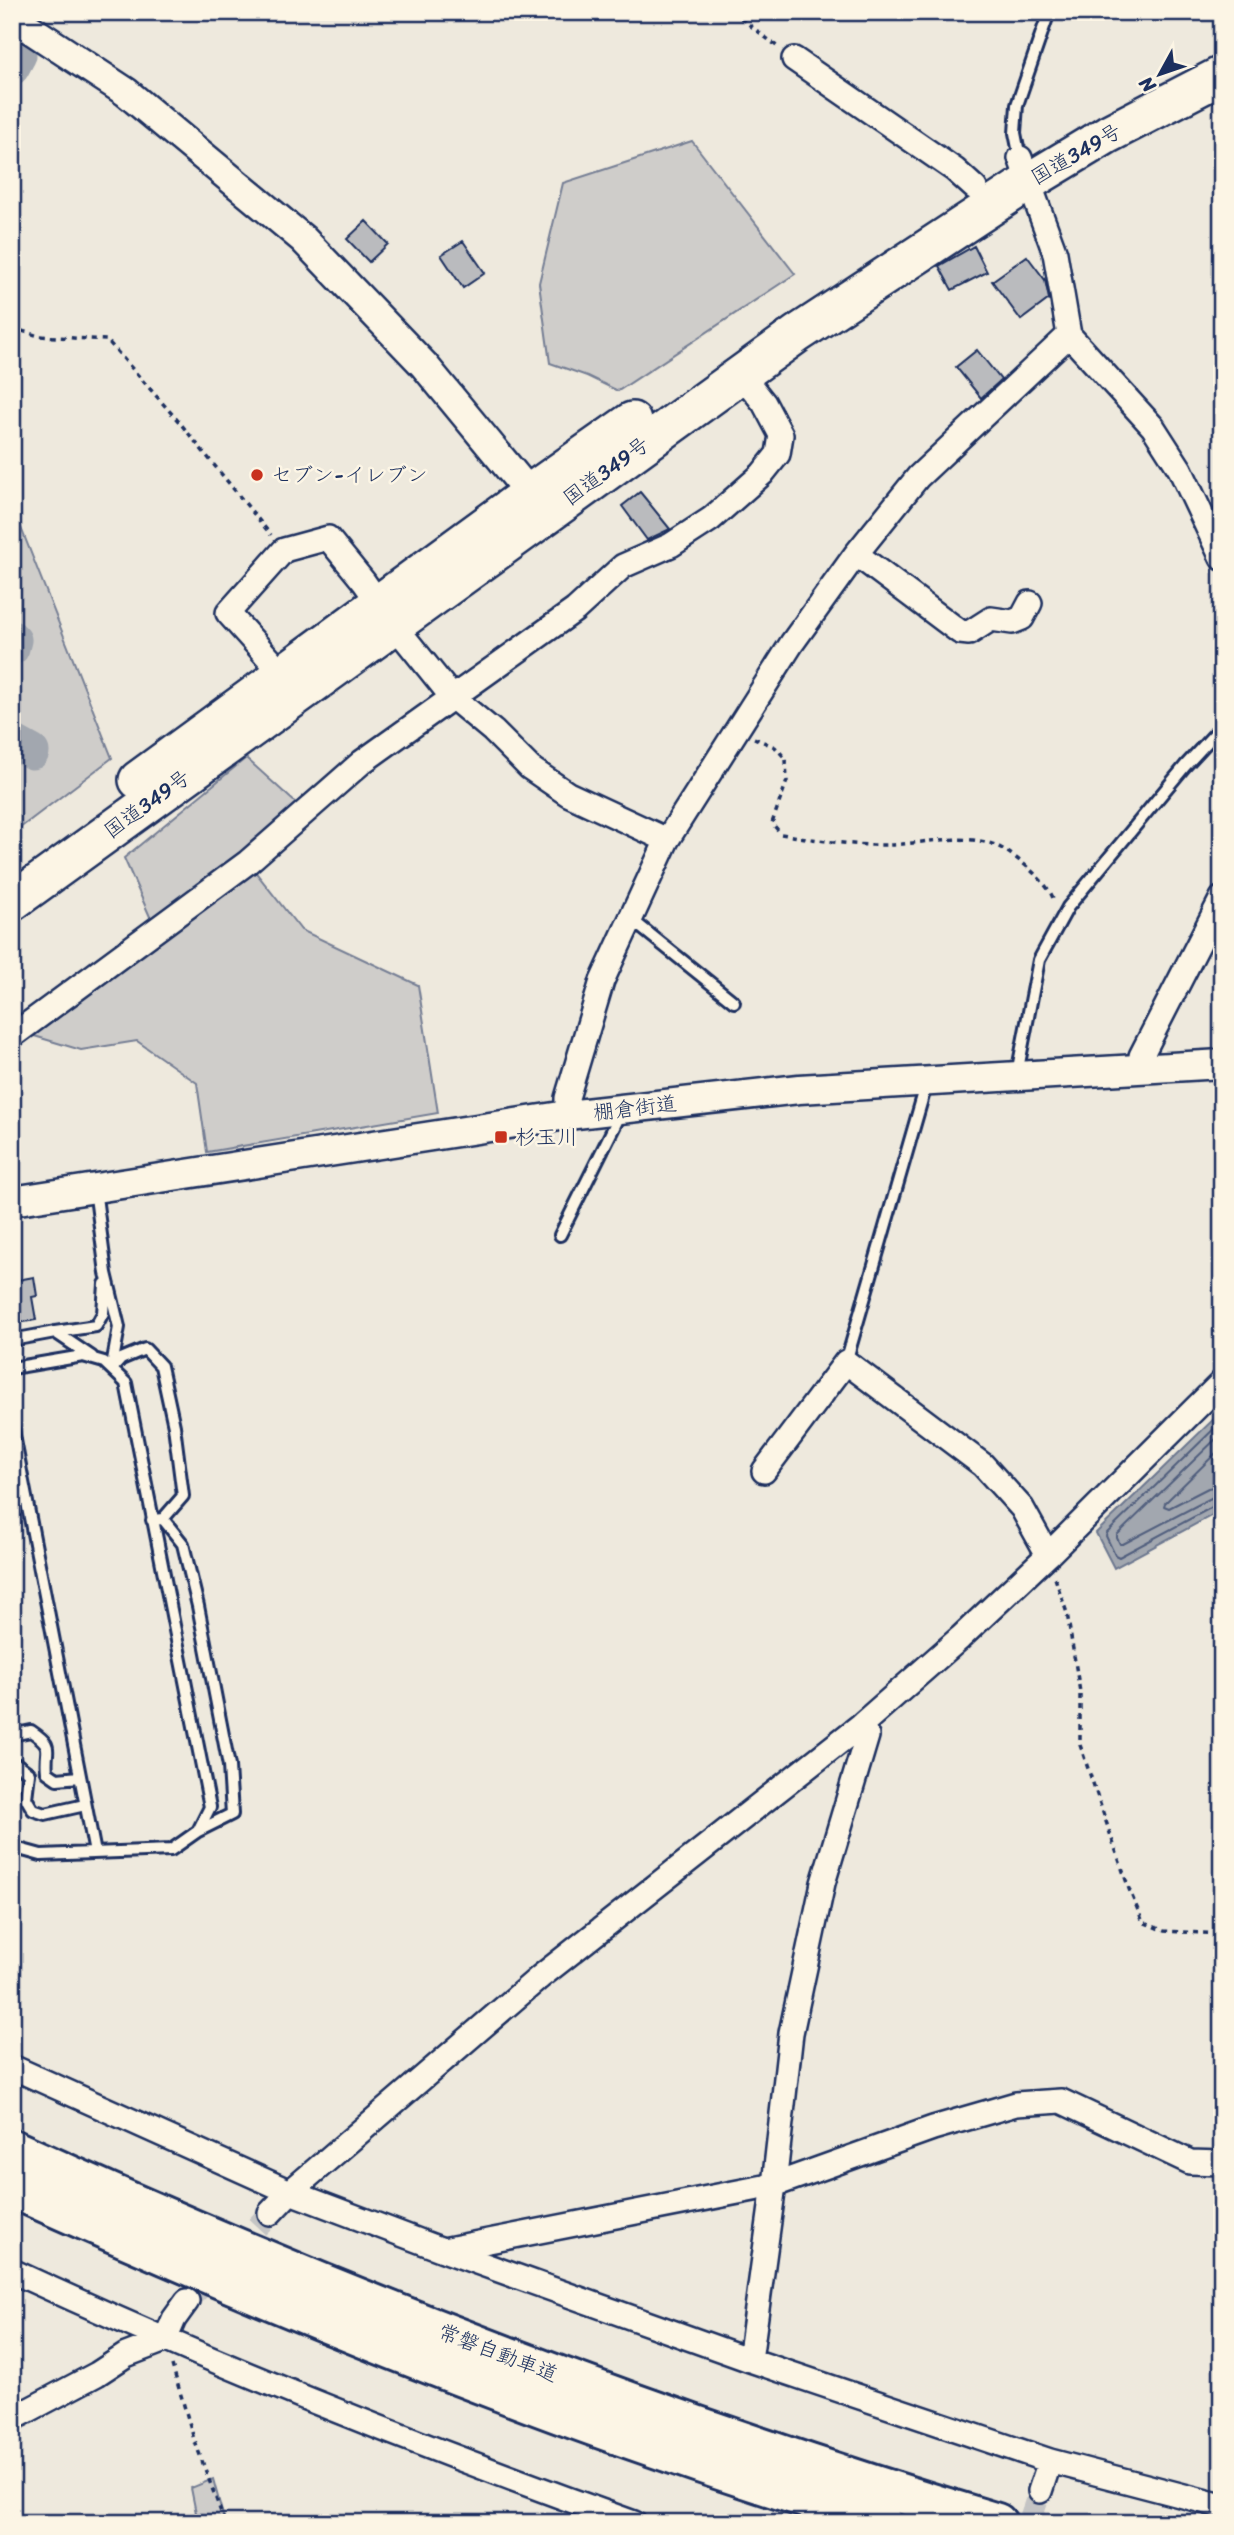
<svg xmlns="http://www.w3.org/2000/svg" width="1234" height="2535" font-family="Sriracha,'Klee One',sans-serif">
<rect width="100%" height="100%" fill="#eee9dd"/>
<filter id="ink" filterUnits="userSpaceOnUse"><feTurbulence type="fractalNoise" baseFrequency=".0143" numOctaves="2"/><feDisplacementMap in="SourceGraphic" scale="14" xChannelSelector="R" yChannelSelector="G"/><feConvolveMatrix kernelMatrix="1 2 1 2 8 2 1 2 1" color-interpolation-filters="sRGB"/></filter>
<g filter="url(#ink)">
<!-- green -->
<path fill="#cfcdca" stroke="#757e94" stroke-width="2" d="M692,141L795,274L618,391L587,376L550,363L539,283L563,183Z
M12,505L112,758L12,834Z
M246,758L298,805L243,856L301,930L418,985L438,1113L207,1152L197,1083L137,1041L81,1050L31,1035L159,937L124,858Z
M213,2479L225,2523H198L191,2488Z"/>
<!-- water -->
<path fill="#a2a7af" stroke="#6c778f" stroke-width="2" d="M1222,1411V1510L1114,1568L1096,1533Z"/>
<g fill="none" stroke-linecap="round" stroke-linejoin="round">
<!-- shore -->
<path stroke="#515f7e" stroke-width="2" d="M1222,1421L1107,1533L1106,1536L1115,1555L1119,1557L1216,1505L1222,1504
M1222,1433L1117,1535V1538L1120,1544H1123L1213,1497L1222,1496
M1222,1447L1165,1503L1164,1506L1169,1508L1208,1488L1222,1485"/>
<!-- river -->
<path stroke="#a2a7af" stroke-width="35" d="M12,68L19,55
M12,638L14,640L12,648
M12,741L32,752"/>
</g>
<!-- building -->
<path fill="#babbbe" stroke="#1b2f5e" stroke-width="2" d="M366,221L388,244L369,262L347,239Z
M463,241L485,273L463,288L441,255Z
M974,246L987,272L952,290L939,266Z
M1027,256L1045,280L1049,299L1021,320L992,281Z
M977,350L1001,380L981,398L956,367Z
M640,492L670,529L647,540L622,506Z
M34,1277L37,1296L32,1297L36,1320L12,1324V1281Z"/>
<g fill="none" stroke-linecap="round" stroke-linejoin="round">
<!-- minor-tunnel -->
<path stroke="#c4c4c4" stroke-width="23" stroke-dasharray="23 11" stroke-linecap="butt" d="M187,2301L270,2213
M1029,2523L1040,2491"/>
<defs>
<path id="service" d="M1020,158L1015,133L1017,105L1049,12
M632,920L734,1002
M1017,1074L1039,960L1068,907L1185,766L1222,726
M95,1189L106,1273L119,1327L112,1366
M560,1235L622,1111
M55,1332L96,1326L103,1313L105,1284
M12,1340L55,1332L92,1357
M846,1362L927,1082
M12,1368L83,1356L104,1362L126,1383L210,1807L198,1831L171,1850L41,1855L12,1847
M112,1369L121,1359L145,1349L161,1366L174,1426L183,1496L163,1519
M12,1425L95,1853
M152,1520L163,1519L183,1544L198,1606L229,1766L232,1814L198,1831
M12,1735L31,1731C56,1748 44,1747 47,1772L57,1779L80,1777
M12,1764L18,1765L29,1773L26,1798L33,1810L45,1814L85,1805"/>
<path id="minor" d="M794,59L955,170L975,188
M1020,158L1055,253L1069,335L1153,427L1180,469L1222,558
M856,554L960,632L969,633L991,619L1012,622L1022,618L1030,603
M283,674L228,613L284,550L328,538L364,582L395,626L452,697L493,731L530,768L568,794L667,840
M12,1036L248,862L362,762L575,610L623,566L671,545L711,519L762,474L778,454L781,435L764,403L741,374
M1144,1068L1141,1056L1222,898
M567,1115V1098L602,981L667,840L792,643L856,554L918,477L1069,335
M764,1471L846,1362L983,1465L1022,1508L1048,1555
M12,2067L290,2192L443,2250L750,2360L1050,2461L1222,2506
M270,2213L290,2192L540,1977L861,1725L960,1638L1048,1555L1222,1382
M443,2250L774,2185L933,2128L1016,2104L1061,2101L1190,2162L1222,2163
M12,2271C215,2365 424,2448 634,2523
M750,2360L774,2185L791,2033L823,1883L867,1736L861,1725
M12,2419L97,2374L126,2355L165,2340L174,2319L187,2301
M1040,2491L1050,2461"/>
<path id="tertiary" d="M12,17L126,92L303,239L424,365L541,507
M12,1201L567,1115L799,1089L1222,1064"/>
<path id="trunk" d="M138,780L531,492L632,421
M12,902L797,334L1030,181L1108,134L1222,75"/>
<path id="motorway" d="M12,2149C332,2295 660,2422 997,2523
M12,2188C186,2266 362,2340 541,2407C653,2449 768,2486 882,2523"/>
</defs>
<!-- service casing -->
<use href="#service" stroke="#1b2f5e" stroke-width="16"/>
<!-- minor casing -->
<use href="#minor" stroke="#1b2f5e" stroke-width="28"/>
<!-- tertiary casing -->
<use href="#tertiary" stroke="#1b2f5e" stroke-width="33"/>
<!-- trunk casing -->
<use href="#trunk" stroke="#1b2f5e" stroke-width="42"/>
<!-- motorway casing -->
<use href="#motorway" stroke="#1b2f5e" stroke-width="44"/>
<!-- path -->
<path stroke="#1b2f5e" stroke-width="3.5" stroke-dasharray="5 5" stroke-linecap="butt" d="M733,12L778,47
M12,328L39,336L107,340L180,423L271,535
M754,738L775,747L786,759L787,781L772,823L781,834C816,840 853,846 888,845C920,844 957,834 989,843C1007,847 1052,884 1054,902
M1055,1578L1067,1613L1080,1692V1745L1129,1889L1143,1922L1164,1931L1222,1934
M172,2365L194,2439L225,2523"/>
<!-- service -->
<use href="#service" stroke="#fcf5e5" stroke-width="10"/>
<!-- minor -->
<use href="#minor" stroke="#fcf5e5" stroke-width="23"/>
<!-- tertiary -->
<use href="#tertiary" stroke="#fcf5e5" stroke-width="28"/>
<!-- trunk -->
<use href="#trunk" stroke="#fcf5e5" stroke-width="37"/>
<!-- motorway -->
<use href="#motorway" stroke="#fcf5e5" stroke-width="38"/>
</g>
</g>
<!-- markers -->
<g fill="#c8321e" stroke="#fcf5e5" stroke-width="2.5">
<circle cx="257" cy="475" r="7"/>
<rect x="494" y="1130" width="14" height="14" rx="3.5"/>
</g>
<g text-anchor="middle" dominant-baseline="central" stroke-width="5" stroke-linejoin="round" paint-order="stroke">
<!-- street labels -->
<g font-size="21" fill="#1b2f5e" stroke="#fcf5e5">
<text transform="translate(1076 154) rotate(-30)">国道349号</text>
<text transform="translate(606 471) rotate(-36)">国道349号</text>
<text transform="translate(147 804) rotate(-36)">国道349号</text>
<text transform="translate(635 1108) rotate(-7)">棚倉街道</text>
<text transform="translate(498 2353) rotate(21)">常磐自動車道</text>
</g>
<!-- poi labels -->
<g font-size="21" fill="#1b2f5e" stroke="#fcf5e5" text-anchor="start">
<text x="271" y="475">セブン-イレブン</text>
<text x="515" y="1137">杉玉川</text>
</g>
</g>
<!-- margin -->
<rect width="1234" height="2535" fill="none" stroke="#fcf5e5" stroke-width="42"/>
<rect x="21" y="21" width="1192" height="2493" fill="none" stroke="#1b2f5e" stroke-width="2.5" filter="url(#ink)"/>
<!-- north arrow -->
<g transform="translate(1160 74) rotate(230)" stroke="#fcf5e5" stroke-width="5" paint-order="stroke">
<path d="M0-5L12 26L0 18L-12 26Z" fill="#1b2f5e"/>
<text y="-10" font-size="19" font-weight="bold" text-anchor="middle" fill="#1b2f5e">N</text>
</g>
</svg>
